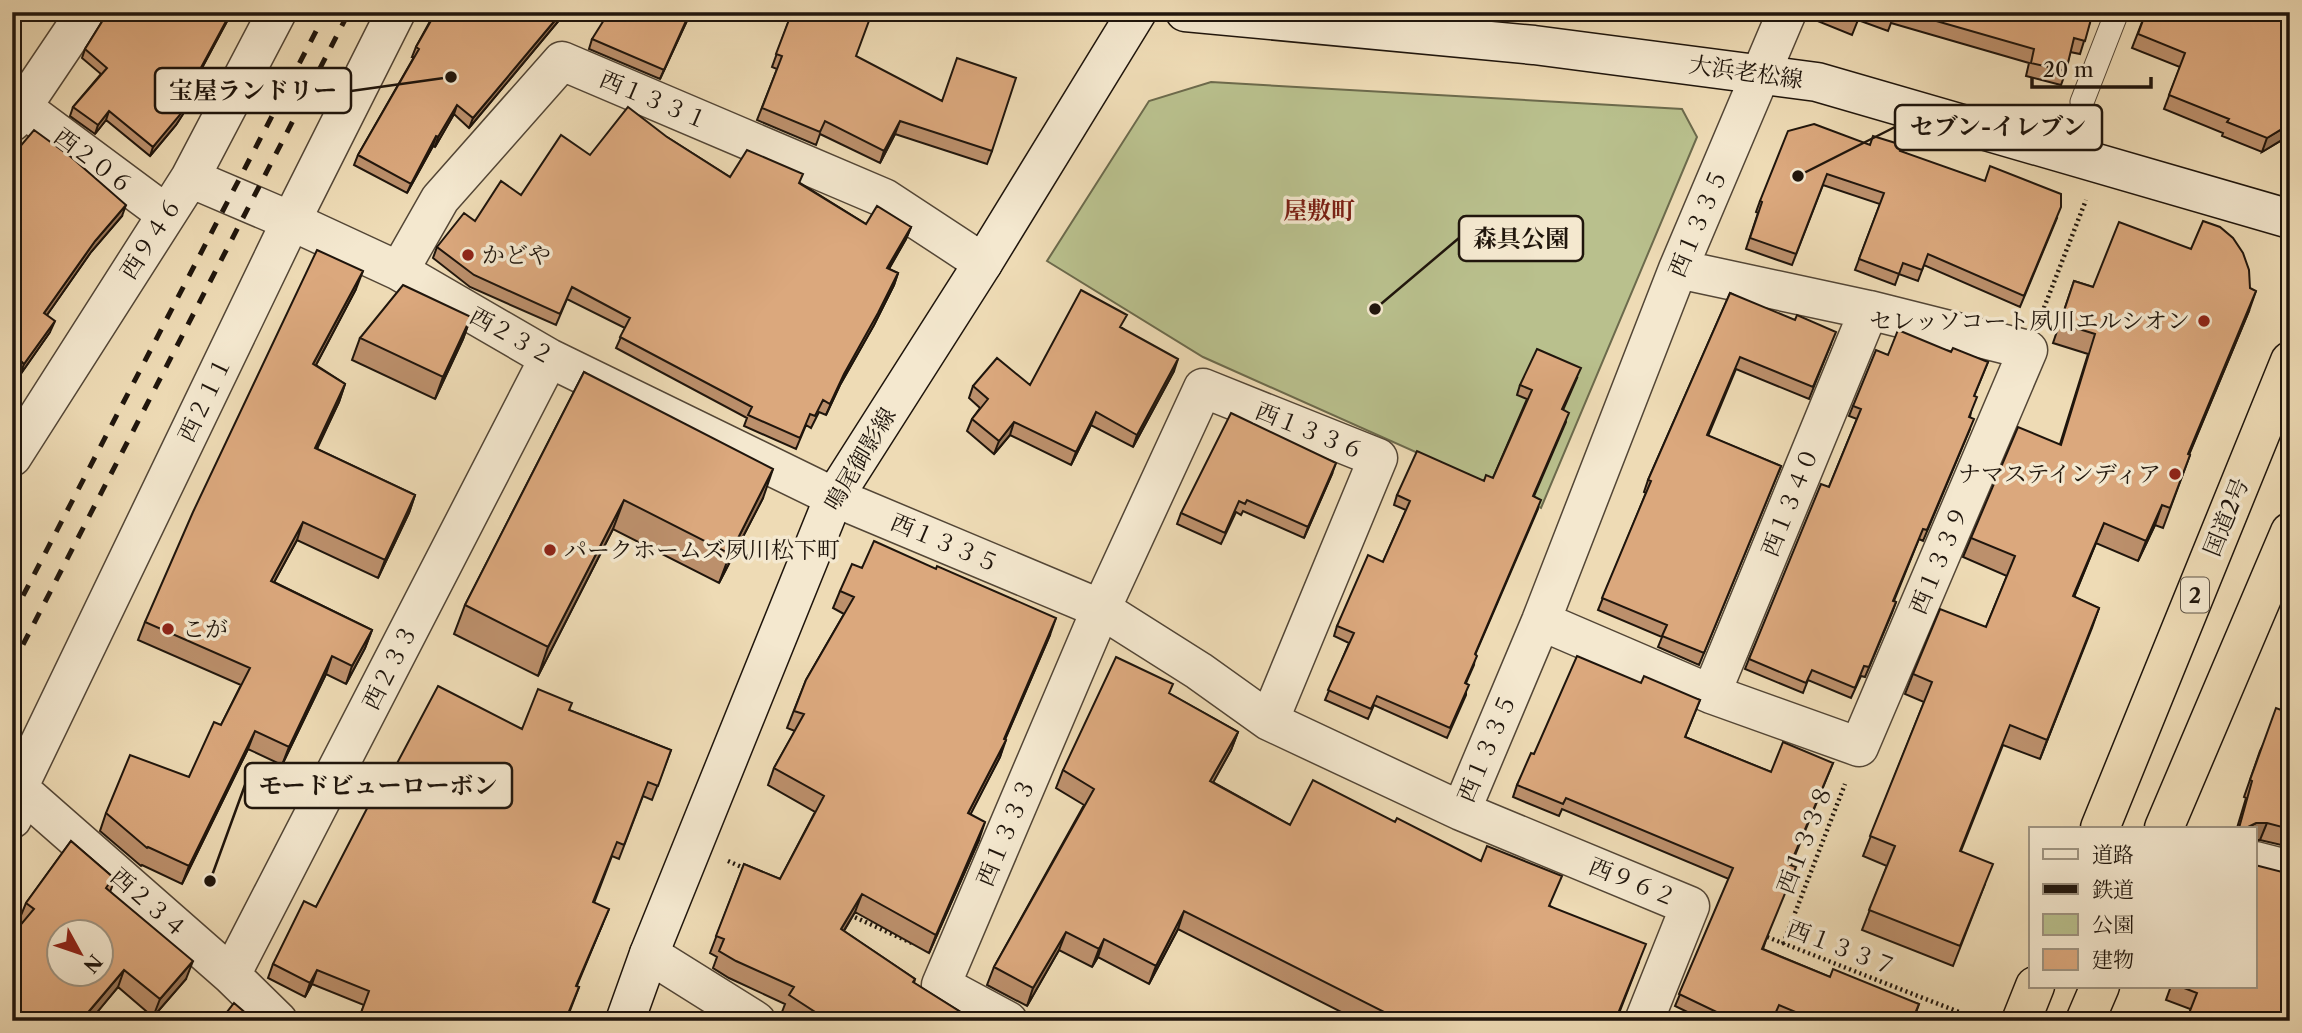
<svg xmlns="http://www.w3.org/2000/svg" width="2302" height="1033" font-family="'Libre Caslon Text','Noto Serif JP',serif">
<rect width="100%" height="100%" fill="#eedbb5"/>
<filter id="stains"><feTurbulence type="fractalNoise" baseFrequency=".00286" numOctaves="4"/><feColorMatrix values="0 0 0 0 .2 0 0 0 0 .09 0 0 0 0 .02 0 0 0 .5 -.17"/></filter>
<radialGradient id="worn" r=".72"><stop offset=".6" stop-color="#630" stop-opacity="0"/><stop offset="1" stop-color="#630" stop-opacity=".3"/></radialGradient>
<!-- green -->
<path fill="#b9c08d" stroke="#6c6a4c" stroke-width="2" d="M1211,82L1682,109L1697,137L1541,508L1203,357L1047,261L1149,101Z"/>
<g fill="none" stroke-linecap="round" stroke-linejoin="round">
<defs>
<path id="lane" d="M2082,102L2117,12"/>
<path id="street" d="M22,107L166,214
M12,122L86,12
M190,178L291,221L399,271L549,358L834,497L1101,609L1199,671L1269,721L1461,811L1690,906L1644,1021
M399,271L440,199L562,61L884,198L983,263
M12,457L190,178L277,12
M1541,621L1711,694L1859,747L2028,350L1869,310L1678,269
M1711,694L1869,310
M18,788L231,975L278,1021
M1461,811L1541,621L1678,269L1787,12
M12,819L15,813L18,788L291,221L396,12
M2255,861L2290,870
M649,954L756,1021
M231,975L549,358
M1008,1021L941,985L1101,609L1203,388L1378,458L1269,721"/>
<path id="secondary" d="M1185,12L1534,45L1817,82L2290,219
M625,1021L649,954L834,497L983,263L1137,12"/>
<path id="highway" d="M2100,828L2290,361
M2164,828L2290,532
M2021,1021L2035,986
M2085,1021L2100,986"/>
</defs>
<!-- lane casing -->
<use href="#lane" stroke="#534636" stroke-width="25"/>
<!-- street casing -->
<use href="#street" stroke="#534636" stroke-width="41"/>
<!-- secondary casing -->
<use href="#secondary" stroke="#1f150c" stroke-width="41"/>
<!-- highway casing -->
<use href="#highway" stroke="#1f150c" stroke-width="41"/>
<!-- path -->
<path stroke="#1f150c" stroke-width="4.5" stroke-dasharray="2 3.5" stroke-linecap="butt" d="M2042,313L2086,200
M728,861L746,869
M850,915L912,943
M1762,935L1982,1021
M1783,944L1845,784"/>
<!-- lane -->
<use href="#lane" stroke="#f4e8cf" stroke-width="23"/>
<!-- street -->
<use href="#street" stroke="#f4e8cf" stroke-width="38"/>
<!-- secondary -->
<use href="#secondary" stroke="#f4e8cf" stroke-width="38"/>
<!-- highway -->
<use href="#highway" stroke="#eedbb5" stroke-width="38"/>
<!-- rail -->
<path stroke="#1f150c" stroke-width="5" stroke-dasharray="12 12" stroke-linecap="butt" d="M12,617L326,12
M12,666L349,12"/>
</g>
<!-- wall -->
<path fill="#bc906c" stroke="#1f150c" stroke-width="2" d="M108,12H232L191,88L192,100L176,125L150,156L106,120L95,134L70,116L73,107L101,74L82,58L85,49Z
M435,12H566L469,128L454,114L435,147L433,146L407,193L354,165L358,155L414,57H412L416,47Z
M691,12L660,79L589,49L592,39Z
M792,12L992,151L987,164L895,134L880,163L820,134L816,145L757,120L777,69L772,67Z
M1812,12H2093L2080,54L2070,52L2066,71L2061,85L2026,76L2029,63L1891,23L1888,31L1858,20L1852,35L1810,18Z
M2146,12L2290,135L2262,152L2222,136L2223,133L2164,109L2180,67L2132,48Z
M667,137L730,177L800,183L866,224L911,227L906,239L889,269L898,273L894,285L874,325L840,385L826,415L819,412L811,428L806,425L796,449L744,426L747,418L616,348L625,328L567,299L556,325L470,287L433,258L437,247L475,221L590,155Z
M1870,145L1900,151L2057,218L2020,307L1924,265L1918,281L1899,274L1895,285L1855,270L1880,204L1823,185L1792,265L1746,249L1758,213L1756,212L1760,201Z
M12,156L122,216L91,252L47,315L50,332L20,375L18,374L12,382Z
M2074,281L2093,287L2249,311L2189,454L2190,455L2163,528L2155,525L2138,561L2096,543L2074,597L2099,608L2040,759L2003,745L1961,851L1985,884L1953,966L1862,930L1887,866L1863,856L1924,702L1905,694L1913,674L1986,627L2007,576L1963,557L1971,538L2060,444L2088,354L2053,343Z
M356,289L316,365L345,384L339,402L317,449L415,495L409,513L378,578L297,540L274,582L372,630L365,648L346,684L326,674L282,765L248,749L182,884L142,865L141,866L100,831L106,813L189,777L221,725L241,685L138,640L145,622Z
M1730,293L1831,344L1809,399L1736,369L1708,436L1781,466L1699,665L1658,647L1662,637L1598,610L1646,493L1644,492L1648,480Z
M471,317L463,339L435,399L352,360L360,338Z
M1122,328L1174,371L1133,447L1091,425L1071,465L1010,435L994,454L967,431L972,419L980,408L969,398L973,386L1030,385Z
M1951,352L1988,362L1974,396L1970,417V429L1923,541L1919,539L1894,601L1896,602L1892,613L1865,677L1861,676L1851,698L1808,680L1803,693L1745,669L1749,659L1829,487L1857,419L1849,416L1853,406L1888,355Z
M584,372L763,498L719,583L613,529L538,676L454,634L465,605Z
M1577,378L1563,410L1566,422L1534,496L1538,509L1475,655L1474,665L1466,683V695L1447,738L1374,705L1368,719L1325,700L1349,643L1334,636L1337,626L1383,562L1406,510L1394,505L1397,495L1484,481L1493,478L1527,399L1517,395L1520,385Z
M1332,474L1304,538L1243,511L1241,515L1236,512L1221,544L1177,524L1181,513Z
M862,568L1050,635L1005,739L1000,757L970,814L979,840L929,953L855,912L844,931L915,979L914,983L975,1021H796L782,1012L785,1004L729,978L713,968L717,957L710,953L744,864L780,879L815,812L768,785L774,768L795,731L787,728L806,680L844,614L833,608L840,591Z
M1641,683L1700,700L1685,737L1771,772L1833,763L1791,865L1763,949L1830,977L1919,1004L1913,1021H1785L1774,1016L1773,1021H1706L1675,1006L1729,879L1562,809L1559,816L1513,797L1517,785L1534,754Z
M2290,689V847L2260,840H2255V828H2237L2246,798L2244,797L2260,751L2281,710Z
M1170,694L1238,732L1231,750L1213,782L1290,825L1550,906L1639,962L1616,1021H1359L1178,929L1149,984L1098,957L1092,967L1059,950L1027,1006L987,985L994,967L1084,805L1056,788L1063,770Z
M569,710L671,750L652,800L643,796L619,859L612,856L594,903L603,923L576,986L579,987L566,1021H358L364,1005L312,984L305,997L268,978L273,964L316,907L394,769L522,729Z
M71,841L115,879L110,892L186,979L153,1017L118,987L90,1020L22,923L19,920L26,903Z
M2171,986H2255L2190,1009L2166,1000Z"/>
<!-- shaded-wall -->
<path fill="#997658" stroke="#1f150c" stroke-width="2" d="M231,12H232L187,96L190,88Z
M562,12H566L469,128L473,118Z
M690,12H691L660,79L664,70Z
M1735,12H1758L1757,15Z
M195,92L192,100L176,125L150,156L153,147Z
M457,105L454,114L435,147L438,137Z
M109,111L106,120L95,134L98,125Z
M900,121L895,134L880,163L884,151Z
M2290,124V135L2262,152L2267,138Z
M436,136L433,146L407,193L411,184Z
M126,205L122,216L91,252L40,325L44,313L95,241Z
M911,227L906,239L883,279L887,268Z
M363,271L356,289L307,382L313,364Z
M898,273L894,285L874,325L840,385L826,415L844,374Z
M2256,291L2249,311L2181,474L2188,454Z
M471,317L463,339L435,399L443,377Z
M55,321L50,332L20,375L24,364Z
M1178,359L1174,371L1133,447L1137,435Z
M22,362L18,374L12,382V377Z
M345,384L339,402L308,466L315,448Z
M1096,412L1091,425L1071,465L1076,452Z
M1014,422L1010,435L994,454L999,441Z
M1336,463L1332,474L1304,538L1308,527Z
M773,469L763,498L719,583L730,554Z
M415,495L409,513L378,578L385,560Z
M624,500L613,529L538,676L548,647Z
M2162,505L2155,525L2138,561L2146,541Z
M303,522L297,540L265,599L271,581Z
M2104,523L2096,543L2066,616L2073,596Z
M2099,608L2092,628L2040,759L2047,740Z
M1056,618L1050,635L998,756L1004,739Z
M372,630L365,648L346,684L352,666Z
M332,656L326,674L282,765L289,747Z
M255,731L248,749L182,884L189,866Z
M1238,732L1231,750L1204,799L1210,781Z
M1006,740L1000,757L962,831L968,813Z
M985,822L979,840L929,953L936,935Z
M2256,823H2267L2260,840H2255V828H2246Z
M862,894L855,912L834,947L841,929Z
M609,909L603,923L571,1000L576,986Z
M1184,911L1178,929L1149,984L1156,966Z
M1066,932L1059,950L1027,1006L1033,988Z
M1104,939L1098,957L1092,967L1099,949Z
M193,961L186,979L153,1017L160,999Z
M124,970L118,987L90,1021L85,1016Z
M317,970L312,984L305,997L310,983Z"/>
<!-- building -->
<path fill="#dba87d" stroke="#1f150c" stroke-width="2" fill-rule="evenodd" d="M108,12H231L190,88L195,92L179,116L153,147L109,111L98,125L73,107L107,68L85,49Z
M436,12H562L473,118L457,105L438,137L436,136L411,184L358,155L419,49L416,47Z
M609,12H690L664,70L592,39Z
M792,12H855L870,18L856,56L942,101L957,58L1016,78L992,151L900,121L884,151L825,121L820,132L762,108L782,56L776,54Z
M1833,12H1860L1856,21Z
M1878,12H1895L1893,17Z
M1905,12H2093L2085,41L2074,38L2066,71L2031,63L2034,49Z
M2146,12H2290V124L2267,138L2227,122L2229,119L2169,95L2185,53L2138,34Z
M628,107L667,137L730,177L747,150L803,174L799,183L866,224L877,206L911,227L887,268L898,273L878,313L844,374L830,404L823,400L815,416L810,414L800,438L748,415L752,407L620,337L630,318L572,287L560,314L474,275L437,247L464,213L475,221L501,181L521,195L561,135L590,155Z
M1814,124L1870,145L1873,136L1902,145L1900,151L1985,181L1990,166L2061,194V207L2024,296L1928,254L1922,270L1903,263L1899,274L1859,259L1884,193L1827,174L1796,254L1750,238L1762,202L1760,201L1788,131Z
M34,130L71,157L126,205L95,241L44,313L55,321L24,364L22,362L12,377V156Z
M2203,221L2220,227L2233,238L2243,253L2249,270L2250,288L2256,291L2188,454L2190,455L2170,508L2162,505L2146,541L2104,523L2073,596L2099,608L2047,740L2010,725L1960,851L1993,864L1960,946L1869,910L1895,846L1870,836L1932,682L1913,674L1940,609L1986,627L2015,556L1971,538L2018,427L2061,445L2095,334L2060,323L2074,281L2093,287L2119,222L2191,249Z
M317,250L363,271L313,364L345,384L315,448L415,495L385,560L303,522L271,581L372,630L352,666L332,656L289,747L255,731L189,866L148,847L147,848L106,813L130,755L189,777L214,722L221,725L250,668L145,622L193,512Z
M403,285L471,317L443,377L360,338Z
M1081,290L1127,315L1120,327L1178,359L1137,435L1096,412L1076,452L1014,422L999,441L972,419L988,399L973,386L997,358L1030,385Z
M1730,293L1795,320L1797,315L1836,332L1813,387L1740,357L1707,435L1781,466L1704,653L1662,636L1667,625L1602,598L1651,481L1648,480Z
M1898,330L1951,352L1953,348L1988,362L1974,396L1977,397L1969,417L1974,419L1927,530L1923,529L1893,601L1896,602L1869,667L1864,666L1855,688L1812,670L1806,683L1749,659L1821,484L1829,487L1861,409L1853,406L1876,350L1888,355Z
M1537,349L1581,368L1562,409L1569,413L1533,496L1541,500L1475,654L1477,656L1465,683L1469,685L1450,728L1377,696L1371,709L1328,690L1354,633L1337,626L1368,555L1383,562L1410,501L1397,495L1417,451L1484,481L1486,475L1493,478L1532,390L1520,385Z
M584,372L773,469L730,554L624,500L548,647L465,605Z
M1231,413L1336,463L1308,527L1247,500L1245,504L1239,501L1225,533L1181,513Z
M874,541L936,569L937,566L1056,618L1004,739L1006,740L968,813L985,822L936,935L862,894L841,929L915,979L913,982L975,1021H829L789,995L794,987L736,961L719,951L724,939L716,936L744,864L780,879L824,796L774,768L804,714L794,711L806,680L854,597L840,591L852,564L862,568Z
M1577,656L1641,683L1644,676L1700,700L1685,737L1771,772L1783,742L1833,763L1790,865L1796,867L1762,949L1830,977L1833,969L1919,1004L1912,1021H1817L1779,1005L1772,1021H1741L1730,1016L1729,1018L1679,994L1733,868L1566,798L1563,804L1517,785L1531,753L1534,754Z
M1116,657L1173,684L1169,693L1238,732L1210,781L1290,825L1313,780L1395,822L1397,818L1481,861L1487,846L1562,876L1549,906L1646,944L1615,1021H1402L1184,911L1156,966L1104,939L1099,949L1066,932L1033,988L994,967L1094,789L1063,770Z
M438,686L522,729L538,689L572,703L569,710L671,750L658,786L648,782L624,845L617,842L593,902L609,909L576,986L579,987L565,1021H358L369,991L317,970L310,983L273,964L304,901L316,907L389,766L394,769Z
M2290,689V829L2267,823H2256L2246,828H2239L2252,781L2250,780L2276,708L2281,710Z
M71,841L115,879L113,878L106,888L193,961L160,999L124,970L85,1016L91,1021H12V935L34,909L26,903ZM60,932H102V974H60Z
M2255,865L2290,874V908L2289,911H2290V1021H2186L2197,993L2179,986H2255Z
M234,1003L255,1021H220Z"/>
<!-- markers -->
<g fill="#8f2418" stroke="#f4e8cf" stroke-width="2.5">
<circle cx="468" cy="255" r="7"/>
<circle cx="2204" cy="321" r="7"/>
<circle cx="2175" cy="474" r="7"/>
<circle cx="550" cy="550" r="7"/>
<circle cx="168" cy="629" r="7"/>
</g>
<g text-anchor="middle" dominant-baseline="central" stroke-width="7" stroke-linejoin="round" paint-order="stroke">
<!-- shield labels -->
<rect fill="#f4e8cf" stroke="#5f5446" stroke-width="2" x="2181" y="577.5" width="28" height="35" rx="5"/>
<g font-size="21" font-weight="bold" fill="#1f150c">
<text x="2195" y="595">2</text>
</g>
<!-- street labels -->
<g font-size="23" fill="#1f150c" stroke="#f4e8cf">
<text transform="translate(1746 72) rotate(8)">大浜老松線</text>
<text transform="translate(654 100) rotate(23)">西１３３１</text>
<text transform="translate(94 161) rotate(37)">西２０６</text>
<text transform="translate(1698 223) rotate(-67)">西１３３５</text>
<text transform="translate(151 238) rotate(-57)">西９４６</text>
<text transform="translate(512 336) rotate(29)">西２３２</text>
<text transform="translate(205 399) rotate(-64)">西２１１</text>
<text transform="translate(1310 431) rotate(22)">西１３３６</text>
<text transform="translate(860 459) rotate(-59)">鳴尾御影線</text>
<text transform="translate(1790 502) rotate(-68)">西１３４０</text>
<text transform="translate(2226 517) rotate(-68)">国道2号</text>
<text transform="translate(945 543) rotate(23)">西１３３５</text>
<text transform="translate(1939 560) rotate(-67)">西１３３９</text>
<text transform="translate(390 667) rotate(-63)">西２３３</text>
<text transform="translate(1487 748) rotate(-67)">西１３３５</text>
<text transform="translate(1006 832) rotate(-67)">西１３３３</text>
<text transform="translate(1805 839) rotate(-69)">西１３３８</text>
<text transform="translate(1633 882) rotate(22)">西９６２</text>
<text transform="translate(149 903) rotate(41)">西２３４</text>
<text transform="translate(1842 948) rotate(21)">西１３３７</text>
</g>
<!-- poi labels -->
<g font-size="23" fill="#1f150c" stroke="#f4e8cf" text-anchor="start">
<text x="482" y="255">かどや</text>
<text x="2190" y="321" text-anchor="end">セレッソコート夙川エルシオン</text>
<text x="2161" y="474" text-anchor="end">ナマステインディア</text>
<text x="564" y="550">パークホームズ夙川松下町</text>
<text x="182" y="629">こが</text>
</g>
<!-- neighbourhood labels -->
<g font-size="24" font-weight="bold" fill="#7a1f14" stroke="#f4e8cf">
<text x="1319" y="210">屋敷町</text>
</g>
</g>
<!-- callouts -->
<path fill="none" stroke="#1f150c" stroke-width="2.5" d="M451 77L351 91M1798 176L1895 127M1375 309L1459 238M210 881L245 785"/>
<g fill="#1f150c" stroke="#f4e8cf" stroke-width="2.5">
<circle cx="451" cy="77" r="7"/>
<circle cx="1798" cy="176" r="7"/>
<circle cx="1375" cy="309" r="7"/>
<circle cx="210" cy="881" r="7"/>
</g>
<g fill="#f4e8cf" stroke="#1f150c" stroke-width="2.5">
<rect x="155" y="68" width="196" height="45" rx="7"/>
<rect x="1895" y="105" width="207" height="45" rx="7"/>
<rect x="1459" y="216" width="124" height="45" rx="7"/>
<rect x="245" y="763" width="267" height="45" rx="7"/>
</g>
<g font-size="24" text-anchor="middle" font-weight="bold" fill="#1f150c">
<text x="253" y="99">宝屋ランドリー</text>
<text x="1998" y="135">セブン-イレブン</text>
<text x="1521" y="247">森具公園</text>
<text x="378" y="794">モードビューローボン</text>
</g>
<!-- margin -->
<rect width="2302" height="1033" fill="none" stroke="#eedbb5" stroke-width="42"/>
<rect x="14" y="14" width="2274" height="1005" fill="none" stroke="#1f150c" stroke-width="3.5"/>
<rect x="21" y="21" width="2260" height="991" fill="none" stroke="#1f150c" stroke-width="2"/>
<!-- legend -->
<rect x="2029" y="827" width="228" height="161" fill="#f4e8cf" stroke="#9f9481" stroke-width="2"/>
<rect x="2043" y="849" width="35" height="10" fill="#f4e8cf" stroke="#9f9481" stroke-width="2"/>
<text x="2092" y="862" font-size="21" fill="#1f150c">道路</text>
<rect x="2043" y="884" width="35" height="10" fill="#1f150c" stroke="#9f9481" stroke-width="2"/>
<text x="2092" y="897" font-size="21" fill="#1f150c">鉄道</text>
<rect x="2043" y="914" width="35" height="21" fill="#b9c08d" stroke="#9f9481" stroke-width="2"/>
<text x="2092" y="932" font-size="21" fill="#1f150c">公園</text>
<rect x="2043" y="949" width="35" height="21" fill="#dba87d" stroke="#9f9481" stroke-width="2"/>
<text x="2092" y="967" font-size="21" fill="#1f150c">建物</text>
<!-- north arrow -->
<g transform="translate(80 953) rotate(130)"><circle r="33" fill="#f4e8cf" stroke="#9f9481" stroke-width="2"/>
<path d="M0-5L12 26L0 18L-12 26Z" fill="#8f2418"/>
<text y="-10" font-size="19" font-weight="bold" text-anchor="middle" fill="#1f150c">N</text>
</g>
<!-- scale -->
<path d="M2032 77v10h119v-10" fill="none" stroke="#1f150c" stroke-width="3.5"/>
<text x="2043" y="77" font-size="21" fill="#1f150c" stroke="#f4e8cf" stroke-width="5" paint-order="stroke">20 m</text>
<rect width="100%" height="100%" filter="url(#stains)"/>
<rect width="100%" height="100%" fill="url(#worn)"/>
</svg>
